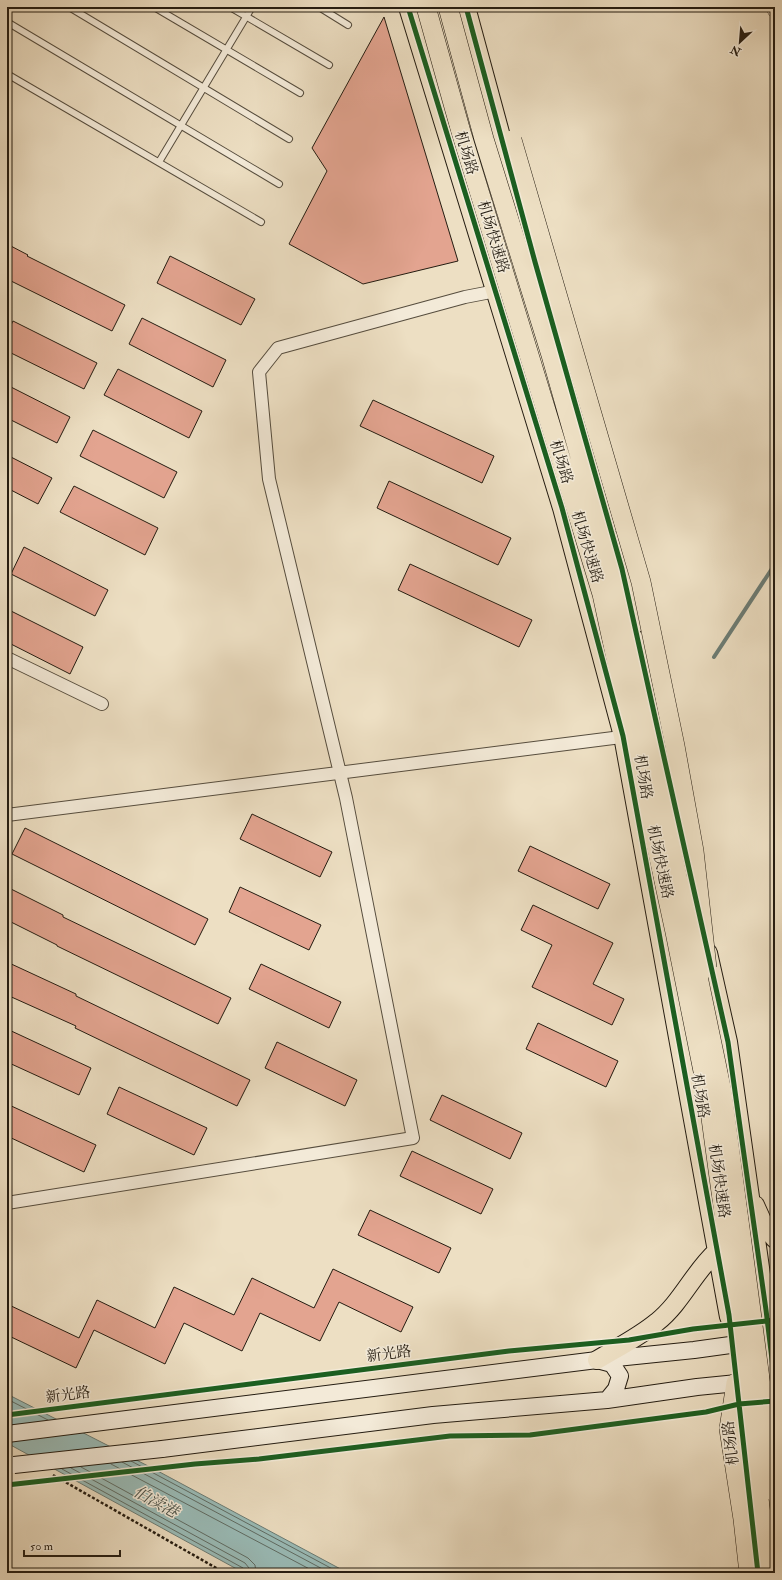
<svg xmlns="http://www.w3.org/2000/svg" width="782" height="1580" font-family="'IM FELL Double Pica','Noto Serif SC',serif">
<rect width="100%" height="100%" fill="#eddfc3"/>
<filter id="stains"><feTurbulence type="fractalNoise" baseFrequency=".005" numOctaves="4"/><feColorMatrix values="0 0 0 0 .2 0 0 0 0 .09 0 0 0 0 .02 0 0 0 .5 -.17"/></filter>
<radialGradient id="worn" r=".72"><stop offset=".6" stop-color="#630" stop-opacity="0"/><stop offset="1" stop-color="#630" stop-opacity=".3"/></radialGradient>
<!-- water -->
<path fill="#9abcb8" stroke="#6b7c75" d="M7,1394L154,1469L348,1573H244L7,1443Z"/>
<g fill="none" stroke-linecap="round" stroke-linejoin="round">
<!-- shore -->
<path stroke="#5f6c64" stroke-width="1" d="M7,1399L48,1420
M131,1461L340,1573
M122,1462L330,1573
M111,1464L317,1573
M81,1467L248,1558L255,1565L256,1573
M71,1468L245,1563L249,1568L250,1573
M62,1469L243,1568L245,1573"/>
<!-- stream -->
<path stroke="#6b7c75" stroke-width="4" d="M714,657L775,564"/>
</g>
<!-- building -->
<path fill="#e3a490" stroke="#241c11" d="M384,17L458,261L363,284L289,244L327,171L312,148Z
M7,244L28,255L27,256L125,305L112,331L7,279Z
M170,256L255,299L241,325L157,283Z
M142,318L226,360L213,387L129,344Z
M13,321L97,363L84,389L7,351V333Z
M118,369L202,411L189,438L104,395Z
M7,385L70,417L57,443L7,418Z
M373,400L494,456L482,483L360,426Z
M93,430L177,472L164,498L80,456Z
M7,455L52,478L38,504L7,488Z
M389,481L511,538L498,565L377,508Z
M74,486L158,528L145,555L60,512Z
M24,547L108,590L95,616L11,574Z
M410,564L532,620L519,647L398,590Z
M7,609L83,647L70,674L7,642Z
M252,814L332,852L320,877L240,839Z
M25,828L208,919L195,945L12,854Z
M530,846L610,884L598,909L518,871Z
M7,887L63,915V917L231,998L218,1024L57,946V945L7,920Z
M240,887L321,925L309,950L229,912Z
M533,905L613,943L593,984L624,999L612,1025L532,987L552,945L521,930Z
M7,962L76,994V996L250,1080L237,1106L75,1028L76,1026L7,995Z
M261,964L341,1002L329,1028L249,989Z
M538,1023L618,1061L606,1087L526,1049Z
M7,1029L91,1068L79,1095L7,1062Z
M277,1042L357,1080L345,1106L265,1068Z
M119,1087L207,1128L194,1155L107,1114Z
M442,1095L522,1133L510,1159L430,1120Z
M7,1104L96,1145L84,1172L7,1136Z
M412,1151L493,1189L481,1214L400,1176Z
M370,1210L451,1248L439,1273L358,1235Z
M333,1269L413,1307L401,1332L339,1302L320,1341L260,1313L242,1351L184,1323L165,1364L94,1330L76,1368L7,1335V1304L79,1338L97,1300L155,1328L174,1287L234,1315L252,1278L314,1308Z"/>
<g fill="none" stroke-linecap="round" stroke-linejoin="round">
<defs>
<path id="service" d="M69,7L289,139
M154,7L300,93
M230,7L329,65
M319,7L348,25
M7,22L279,184
M7,74L261,222
M159,162L252,7"/>
<path id="minor" d="M7,658L102,704
M7,815L629,736
M7,1203L413,1138L346,798L269,479L259,372L278,348L465,297L496,291"/>
<path id="tertiary" d="M774,7L775,10"/>
<path id="secondary" d="M597,1360L612,1364L620,1376L616,1389L607,1400
M7,1434L597,1360L694,1350L752,1342
M162,1449L433,1415L607,1400L697,1387L747,1382"/>
<path id="primary" d="M408,7L562,508L623,736L729,1317
M466,7L535,262L576,407
M614,541L634,625
M657,724L687,859
M708,953L728,1042L766,1310L775,1384
M755,1205L764,1225L775,1239
M597,1360C617,1348 639,1337 657,1322C681,1303 694,1272 716,1252"/>
<path id="trunk" d="M736,1383L729,1429L743,1519L749,1573"/>
</defs>
<!-- service casing -->
<use href="#service" stroke="#564d3e" stroke-width="8"/>
<!-- minor casing -->
<use href="#minor" stroke="#564d3e" stroke-width="14"/>
<!-- tertiary casing -->
<use href="#tertiary" stroke="#564d3e" stroke-width="16"/>
<!-- secondary casing -->
<use href="#secondary" stroke="#241c11" stroke-width="18"/>
<!-- primary casing -->
<use href="#primary" stroke="#241c11" stroke-width="20"/>
<!-- trunk casing -->
<use href="#trunk" stroke="#241c11" stroke-width="20"/>
<!-- path -->
<path stroke="#241c11" stroke-width="2.5" stroke-dasharray="3 2" stroke-linecap="butt" d="M53,1475L225,1573"/>
<!-- service -->
<use href="#service" stroke="#f3ead8" stroke-width="6"/>
<!-- minor -->
<use href="#minor" stroke="#f3ead8" stroke-width="12"/>
<!-- tertiary -->
<use href="#tertiary" stroke="#f3ead8" stroke-width="15"/>
<!-- secondary -->
<use href="#secondary" stroke="#f3ead8" stroke-width="16"/>
<!-- primary -->
<use href="#primary" stroke="#eddfc3" stroke-width="18"/>
<!-- trunk -->
<use href="#trunk" stroke="#eddfc3" stroke-width="19"/>
<defs>
<path id="secondary-bridge" d="M14,1465L162,1449"/>
<path id="trunk-bridge" d="M426,7L461,132L602,594L675,932L708,1096L731,1266L768,1573
M448,7L484,139L551,355L610,562L649,729L664,813L722,1092L775,1492
M512,140L641,582L675,746L694,851L707,968"/>
</defs>
<!-- secondary-bridge casing -->
<use href="#secondary-bridge" stroke="#241c11" stroke-width="18" stroke-linecap="butt"/>
<!-- trunk-bridge casing -->
<use href="#trunk-bridge" stroke="#241c11" stroke-width="20" stroke-linecap="butt"/>
<!-- secondary-bridge -->
<use href="#secondary-bridge" stroke="#f3ead8" stroke-width="16"/>
<!-- trunk-bridge -->
<use href="#trunk-bridge" stroke="#eddfc3" stroke-width="19"/>
<defs>
<path id="cycleway" d="M408,7L562,508L623,736L729,1315L758,1573
M466,7L535,262L622,569L663,753L728,1042L766,1310L775,1384
M7,1415L509,1351L629,1340L693,1329L775,1320
M7,1485L195,1464L259,1459L450,1436L530,1435L706,1412L739,1404L775,1401"/>
</defs>
<!-- cycleway casing -->
<use href="#cycleway" stroke="#f3ead8" stroke-width="8"/>
<!-- cycleway -->
<use href="#cycleway" stroke="#1b5e20" stroke-width="5"/>
</g>
<g text-anchor="middle" dominant-baseline="central" stroke-width="3" stroke-linejoin="round" paint-order="stroke">
<!-- street labels -->
<g font-size="15" fill="#241c11" stroke="#f3ead8">
<text transform="translate(466 153) rotate(73)">机场路</text>
<text transform="translate(493 237) rotate(73)">机场快速路</text>
<text transform="translate(561 462) rotate(73)">机场路</text>
<text transform="translate(587 547) rotate(73)">机场快速路</text>
<text transform="translate(643 777) rotate(80)">机场路</text>
<text transform="translate(660 862) rotate(78)">机场快速路</text>
<text transform="translate(700 1096) rotate(80)">机场路</text>
<text transform="translate(719 1181) rotate(82)">机场快速路</text>
<text transform="translate(389 1354) rotate(-7)">新光路</text>
<text transform="translate(68 1395) rotate(-7)">新光路</text>
<text transform="translate(731 1443) rotate(-97)">机场路</text>
</g>
<!-- water labels -->
<g font-size="16" font-style="italic" fill="#4d544b" stroke="#f3ead8">
<text transform="translate(156 1502) rotate(29)">伯渎港</text>
</g>
</g>
<!-- margin -->
<rect width="782" height="1580" fill="none" stroke="#eddfc3" stroke-width="24"/>
<rect x="8" y="8" width="766" height="1564" fill="none" stroke="#241c11" stroke-width="2"/>
<rect x="12" y="12" width="758" height="1556" fill="none" stroke="#241c11"/>
<!-- north arrow -->
<g transform="translate(740 42) rotate(206)" stroke="#f3ead8" stroke-width="3" paint-order="stroke">
<path d="M0-3L7 15L0 10L-7 15Z" fill="#241c11"/>
<text y="-6" font-size="11" font-weight="bold" text-anchor="middle" fill="#241c11">N</text>
</g>
<!-- scale -->
<path d="M24 1550v6h96v-6" fill="none" stroke="#241c11" stroke-width="2"/>
<text x="30" y="1550" font-size="12" fill="#241c11" stroke="#f3ead8" stroke-width="3" paint-order="stroke">50 m</text>
<rect width="100%" height="100%" filter="url(#stains)"/>
<rect width="100%" height="100%" fill="url(#worn)"/>
</svg>
